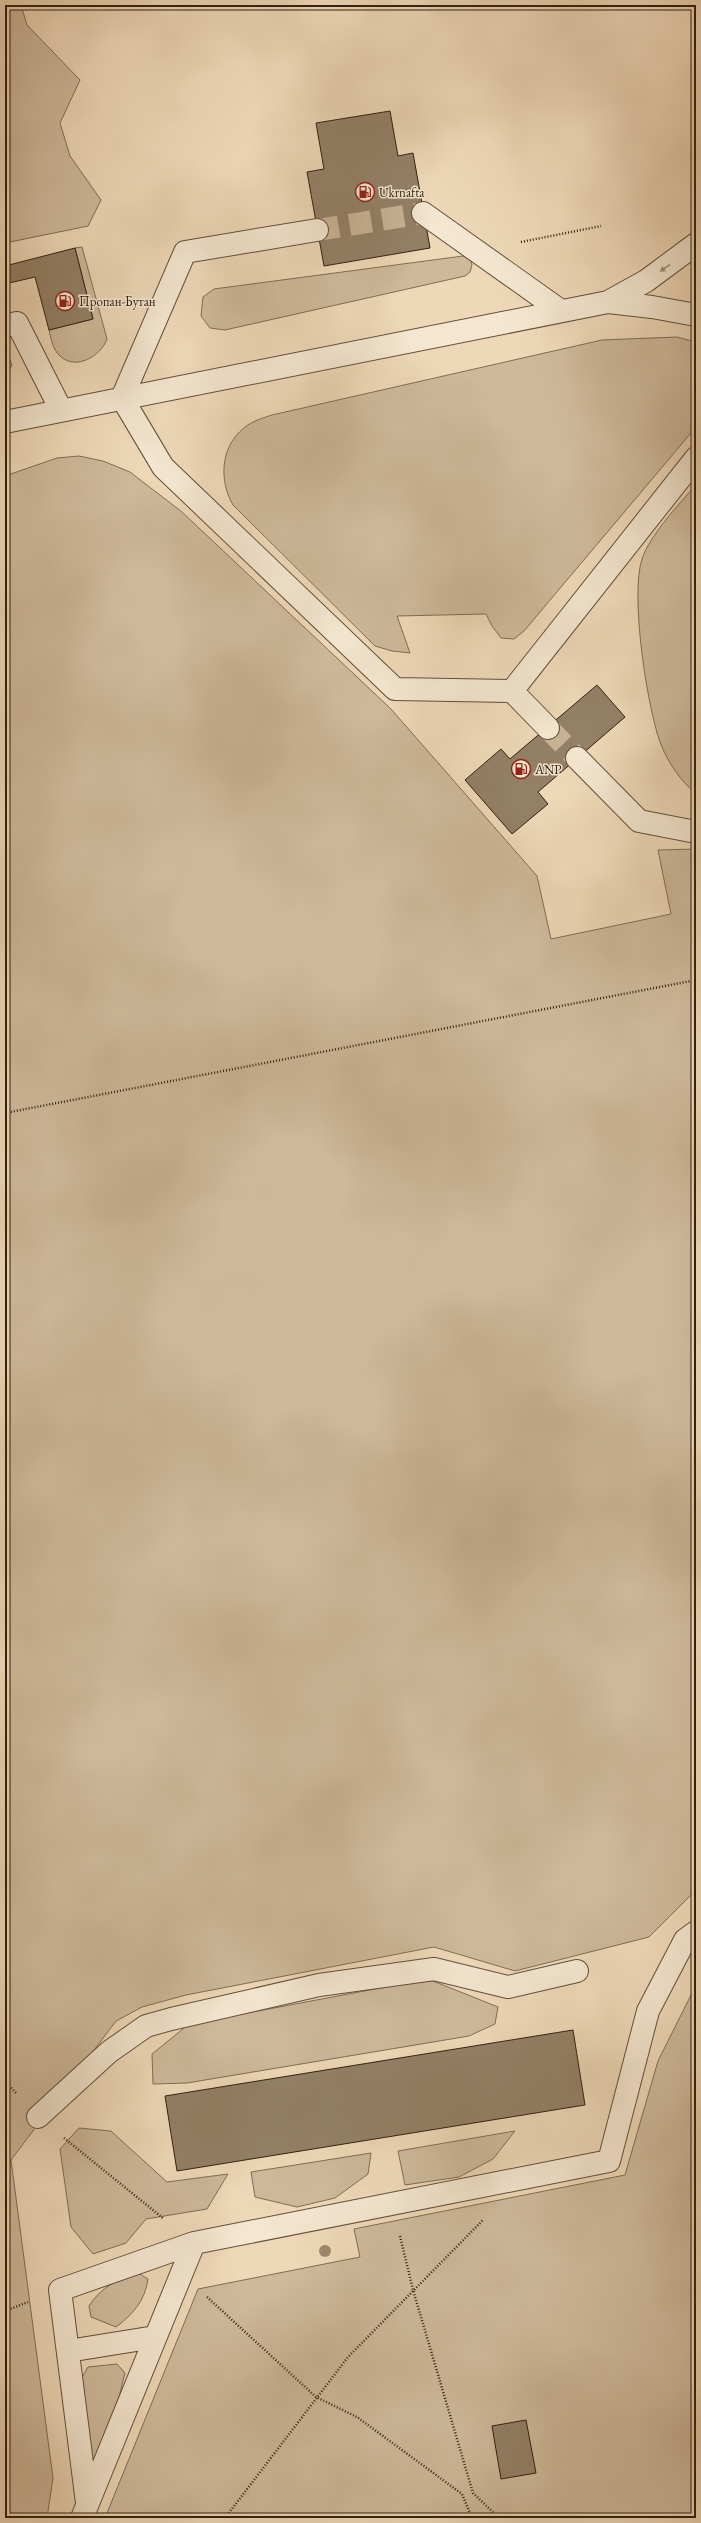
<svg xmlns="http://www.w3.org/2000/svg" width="701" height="2523" font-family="'EB Garamond',serif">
<rect width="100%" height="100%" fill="#eed8b7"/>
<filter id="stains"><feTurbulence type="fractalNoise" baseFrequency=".005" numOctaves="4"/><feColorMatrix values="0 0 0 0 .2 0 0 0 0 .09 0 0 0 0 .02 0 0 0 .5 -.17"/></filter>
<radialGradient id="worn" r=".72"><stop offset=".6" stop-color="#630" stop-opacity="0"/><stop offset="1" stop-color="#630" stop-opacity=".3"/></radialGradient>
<!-- green -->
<path fill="#ceb99b" stroke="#7f6d56" d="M5,5H21L27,25L80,80L60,123L70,156L101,200L88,226L5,243Z
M82,247L107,339C101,356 76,371 60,356C53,350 51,339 49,330L93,319L75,248Z
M463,256L470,259L472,265L470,272L465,276L225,330L210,328L201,316L203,297L214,289Z
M677,337L696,342V427L524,631L514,639L501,638L492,626L486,614L397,616L410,653L392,651L375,646L233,505C219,481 220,447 244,428C252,421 263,418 272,415L602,340Z
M7,353L12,365L5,378V354Z
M79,456L103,461L130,472L182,512L391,709L537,876L551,939L671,914L658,850L696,849V1890L649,1937L515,1971L434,1947L186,1995L142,2007L116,2021L11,2160L53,2478L47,2518H5V476L57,458Z
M696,485V794C680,780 668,763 660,742C647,706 630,595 642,559C650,535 679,504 696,485Z
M428,1979L498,2007L495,2024L469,2036L187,2083L153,2084L152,2054L189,2024Z
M696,1985V2518H105L198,2289L360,2257L354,2229L625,2175L658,2061Z
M79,2128L111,2131L167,2182L228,2174L207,2209L146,2219L126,2243L93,2254L71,2227L60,2149Z
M515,2131L493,2159L459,2177L405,2185L398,2151Z
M371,2153L368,2174L335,2198L297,2207L255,2197L251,2172Z
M140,2274L148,2279C145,2301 133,2314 116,2327L91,2317L89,2306C100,2288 119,2277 140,2274Z
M117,2364L125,2373L119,2397L91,2469L81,2379L88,2367Z"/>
<!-- building -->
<path fill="#938067" stroke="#302110" d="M390,111L398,156L413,153L430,248L324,266L307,172L324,169L316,123Z
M75,248L93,319L49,330L35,277L5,284V266Z
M597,685L625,717L538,792L548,804L512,834L465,780L501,749L510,759Z
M573,2030L585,2105L177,2171L165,2096Z
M526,2420L536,2473L501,2479L492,2426Z"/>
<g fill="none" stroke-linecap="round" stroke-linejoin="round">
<!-- minor-tunnel -->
<path stroke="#c8b396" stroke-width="22" stroke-dasharray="22 11" stroke-linecap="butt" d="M317,230L423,213
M548,728L577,758"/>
<defs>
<path id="minor" d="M423,213L561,311
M317,230L185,252L122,398L163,467L395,689L512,691
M608,302L652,307L696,315
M5,326L17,323L61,410
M5,422L608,302L646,281L696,244
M548,728L512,691L696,458
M577,758L639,821L696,832
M38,2117L109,2052L146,2026L171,2019L319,1985L434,1969L508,1987L577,1971
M68,2351L155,2337
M87,2503L60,2290L194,2243
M82,2518L194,2243L609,2161L648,2011L685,1940L696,1932"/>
</defs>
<!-- minor casing -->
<use href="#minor" stroke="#604f3a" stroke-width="24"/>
<!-- path -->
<path stroke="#302110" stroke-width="2.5" stroke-dasharray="1 2" stroke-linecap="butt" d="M521,242L601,226
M5,1113L696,980
M5,2081L16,2093
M64,2138L164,2219
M400,2236L413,2290L473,2493L499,2518
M207,2297L316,2397L357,2417L462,2494L472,2518
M5,2311L28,2302
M225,2518L348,2357L483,2220"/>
<!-- minor -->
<use href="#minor" stroke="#f4e6d0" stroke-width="22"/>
</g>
<!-- trees -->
<circle fill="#9c886e" cx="325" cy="2251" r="6"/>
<!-- one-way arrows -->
<defs><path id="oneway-solid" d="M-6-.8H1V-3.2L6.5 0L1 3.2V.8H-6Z"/></defs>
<use fill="#9c8d7a" href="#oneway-solid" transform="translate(665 268) rotate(145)"/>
<!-- icons -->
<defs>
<symbol id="fuel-ring" viewBox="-11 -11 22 22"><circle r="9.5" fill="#f4e6d0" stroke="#8f2418" stroke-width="1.5"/><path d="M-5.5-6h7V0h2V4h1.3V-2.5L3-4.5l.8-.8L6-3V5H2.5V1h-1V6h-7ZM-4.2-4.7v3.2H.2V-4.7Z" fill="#8f2418"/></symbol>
</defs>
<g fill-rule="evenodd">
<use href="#fuel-ring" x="354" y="181" width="22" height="22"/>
<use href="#fuel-ring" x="54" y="290" width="22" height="22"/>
<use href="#fuel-ring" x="510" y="758" width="22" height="22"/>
</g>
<g text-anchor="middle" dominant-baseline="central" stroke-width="3" stroke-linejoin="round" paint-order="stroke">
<!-- poi labels -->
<g font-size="13" fill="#302110" stroke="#f4e6d0" text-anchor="start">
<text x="379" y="192">Ukrnafta</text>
<text x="79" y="301">Пропан-Бутан</text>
<text x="535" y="769">ANP</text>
</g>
</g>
<!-- margin -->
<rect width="701" height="2523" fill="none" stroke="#eed8b7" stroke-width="20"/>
<rect x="6" y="6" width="689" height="2511" fill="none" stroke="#302110" stroke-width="2"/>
<rect x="10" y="10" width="681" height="2503" fill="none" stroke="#302110"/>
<rect width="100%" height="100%" filter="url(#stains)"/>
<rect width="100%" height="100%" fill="url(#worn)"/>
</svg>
